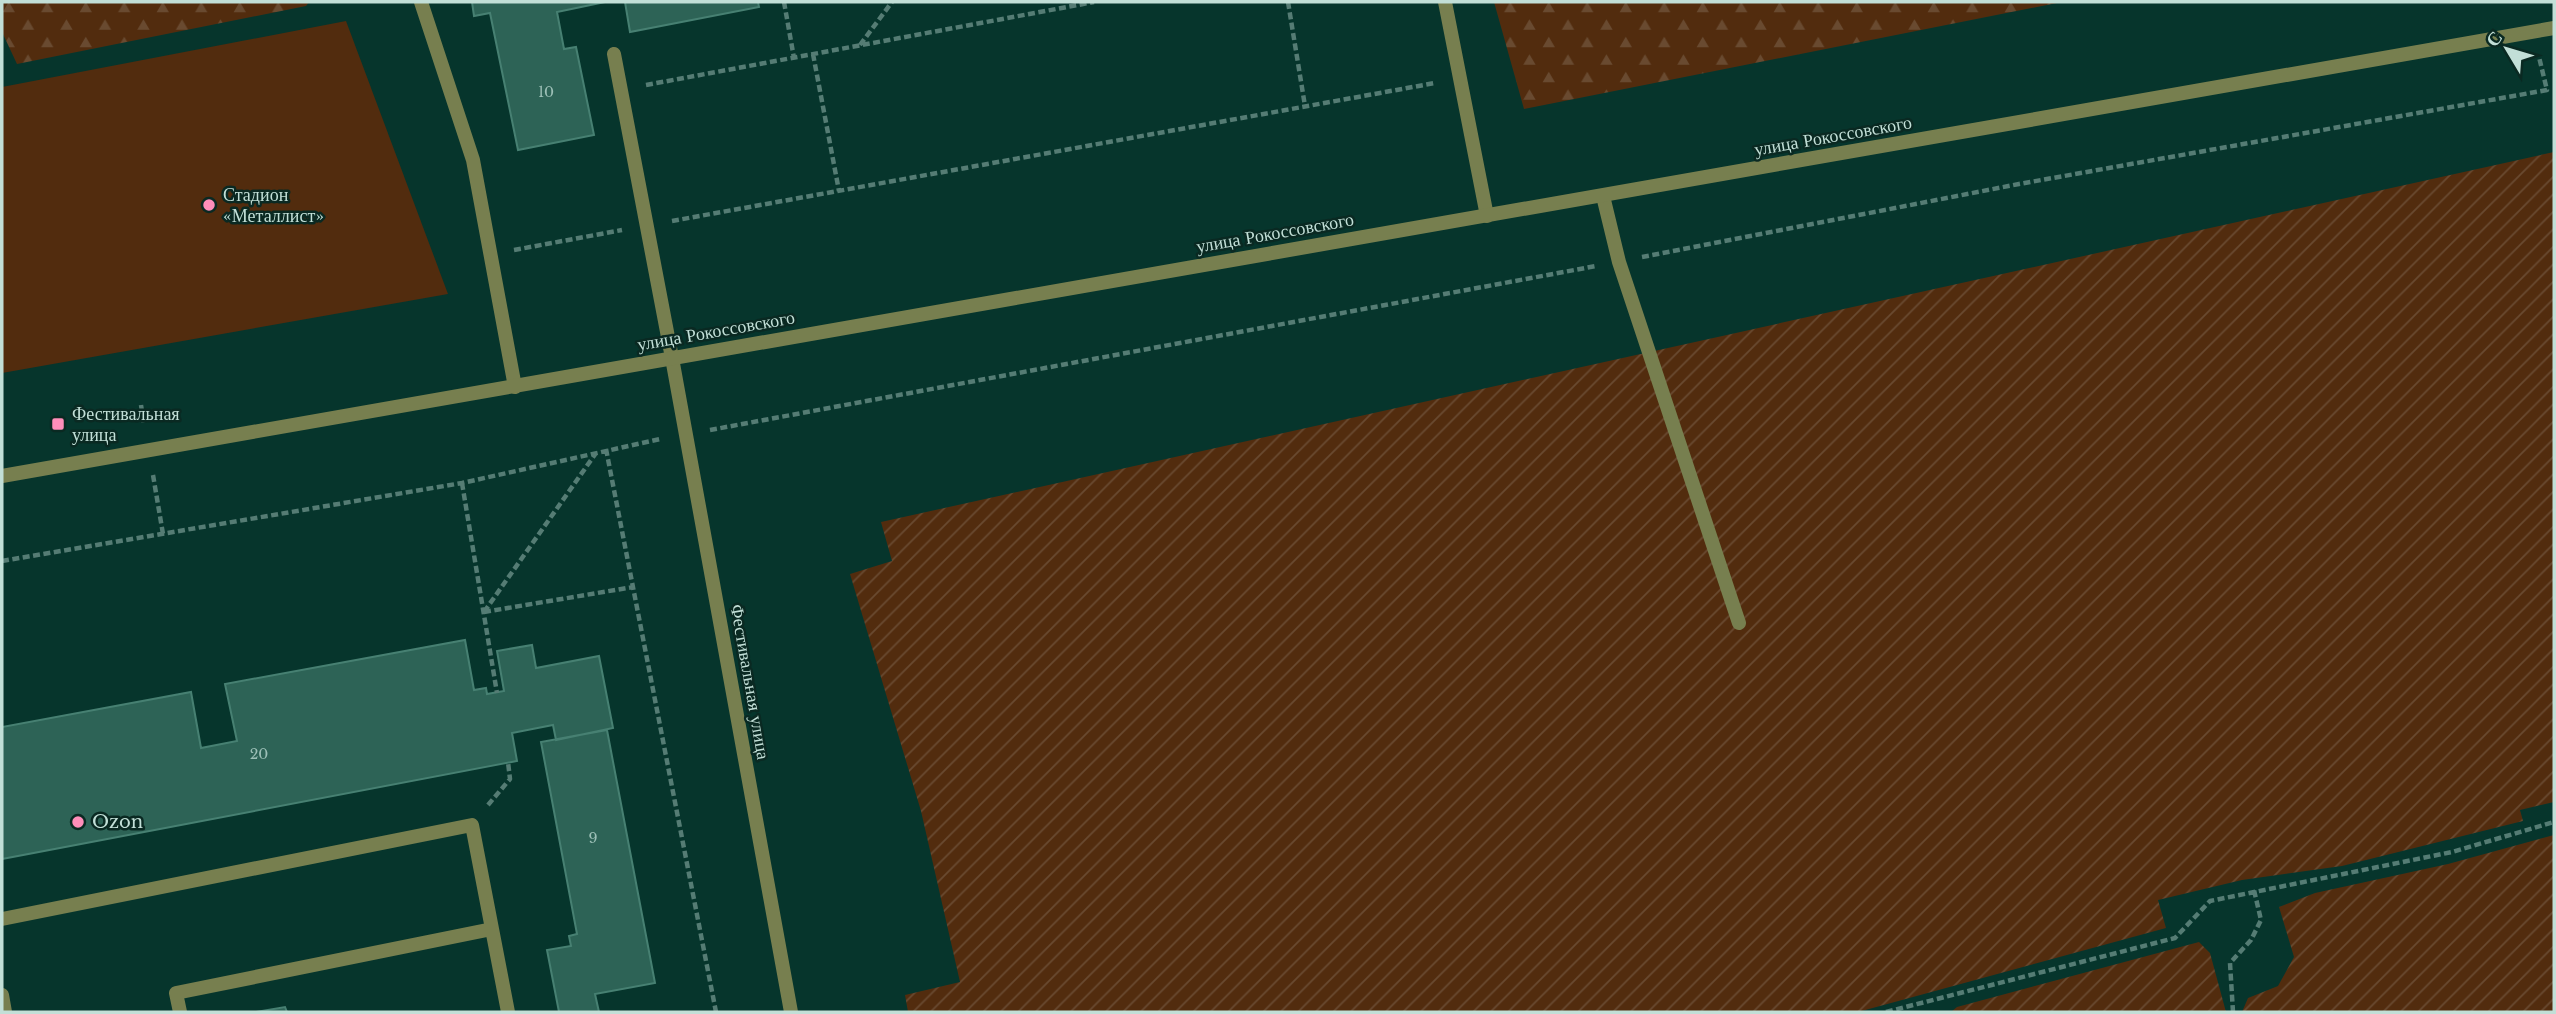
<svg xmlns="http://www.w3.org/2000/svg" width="2556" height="1014" font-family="'Libre Baskerville',serif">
<defs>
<pattern id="forest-firs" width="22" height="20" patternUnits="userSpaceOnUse" patternTransform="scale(1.75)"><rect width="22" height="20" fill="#522c0e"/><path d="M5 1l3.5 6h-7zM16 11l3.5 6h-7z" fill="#694a30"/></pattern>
<pattern id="garden-furrows" width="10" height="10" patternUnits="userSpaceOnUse" patternTransform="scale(1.75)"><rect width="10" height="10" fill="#522c0e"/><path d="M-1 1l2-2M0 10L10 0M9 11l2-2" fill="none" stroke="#694a30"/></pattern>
</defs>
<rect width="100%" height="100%" fill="#06352c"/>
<!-- forest -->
<path fill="url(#forest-firs)" d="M2,2H309L306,6L17,64L2,32Z
M1494,2H2062L1524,109Z"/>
<!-- garden -->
<path fill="url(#garden-furrows)" d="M2554,152V802L2520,810L2523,821L2342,866L2242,880L2158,900L2166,928L1858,1012H908L905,995L960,982L921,811L850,574L892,561L881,522Z
M2554,835V1012H2242L2248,998L2278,986L2294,957L2279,907L2315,893L2448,864Z
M2199,942L2210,953L2226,1012H1951L1957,1007Z"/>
<!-- pitch -->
<path fill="#522c0e" d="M346,21L448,294L2,373V87Z"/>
<!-- building -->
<path fill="#2d6356" stroke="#478072" stroke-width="2" d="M472,2H605L557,12L564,49L576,47L594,135L518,150L490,13L474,16Z
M625,2H758L759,7L630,32Z
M465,640L474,690L486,688L487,694L504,691L497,651L532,645L536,668L599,656L613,728L556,740L553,725L512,733L517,761L2,859V727L191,692L201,748L237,741L225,684Z
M607,730L655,983L595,994L599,1012H559L547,950L571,946L569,936L577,934L541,742Z
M285,1007L287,1012H256Z"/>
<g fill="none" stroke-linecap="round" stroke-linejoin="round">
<!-- path -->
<path stroke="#557c74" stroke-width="4.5" stroke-dasharray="7 3.5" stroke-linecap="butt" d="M784,2L794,58
M1288,2L1305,106
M860,45L892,2
M813,54L839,191
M646,85L1094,2
M672,221L1435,83
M514,250L622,230
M1642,257L2019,184L2547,90L2539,57
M141,405L144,425
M710,430L1596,266
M606,449L716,1012
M153,475L163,534
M462,483L497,693
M2,561L462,483L660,439
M484,612L596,453
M484,612L633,587
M488,805L510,779L508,762
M1886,1012L2175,938L2210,901L2452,852L2554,822
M2233,1012L2230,963L2251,940L2261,920L2254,890"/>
<!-- service -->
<path stroke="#777f4f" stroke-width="14" d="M421,2L473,160L515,387
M1445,2L1487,216
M614,54L672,358
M1603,196L1619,262L1739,623
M2,919L472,825L508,1012
M2,995L5,1012
M180,1012L176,993L492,929"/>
<!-- minor -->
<path stroke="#777f4f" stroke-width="14" d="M672,358L791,1012"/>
<!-- tertiary -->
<path stroke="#777f4f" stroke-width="14" d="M2,476L2554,28"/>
</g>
<!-- markers -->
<g fill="#ff8eba" stroke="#0a2922" stroke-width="2.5">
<circle cx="209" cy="205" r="7"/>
<rect x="51" y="417" width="14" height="14" rx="3.5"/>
<circle cx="78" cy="822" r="7"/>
</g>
<g text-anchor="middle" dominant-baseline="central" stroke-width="5" stroke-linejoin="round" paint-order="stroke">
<!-- number labels -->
<g font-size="14" fill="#9dc0b7">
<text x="546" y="92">10</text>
<text x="259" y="754">20</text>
<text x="593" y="838">9</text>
</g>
<!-- street labels -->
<g font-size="18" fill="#c2dfd7" stroke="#0a2922">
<text transform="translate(1833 136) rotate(-10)">улица Рокоссовского</text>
<text transform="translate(1275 233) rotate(-10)">улица Рокоссовского</text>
<text transform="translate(716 331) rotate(-10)">улица Рокоссовского</text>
<text transform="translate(750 682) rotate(80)">Фестивальная улица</text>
</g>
<!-- poi labels -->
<g font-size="18" fill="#c2dfd7" stroke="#0a2922" text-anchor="start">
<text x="223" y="195">Стадион<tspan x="223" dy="21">«Металлист»</tspan></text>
<text x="72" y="414">Фестивальная<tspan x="72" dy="21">улица</tspan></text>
<text x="92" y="822">Ozon</text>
</g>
</g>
<!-- border -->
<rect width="2556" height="1014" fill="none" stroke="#c2dfd7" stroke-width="7"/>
<!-- north arrow -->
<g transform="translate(2507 49) rotate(308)" stroke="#0a2922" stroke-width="5" paint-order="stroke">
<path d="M0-5L12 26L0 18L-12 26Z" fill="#c2dfd7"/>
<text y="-10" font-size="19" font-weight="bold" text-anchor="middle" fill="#c2dfd7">С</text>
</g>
</svg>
